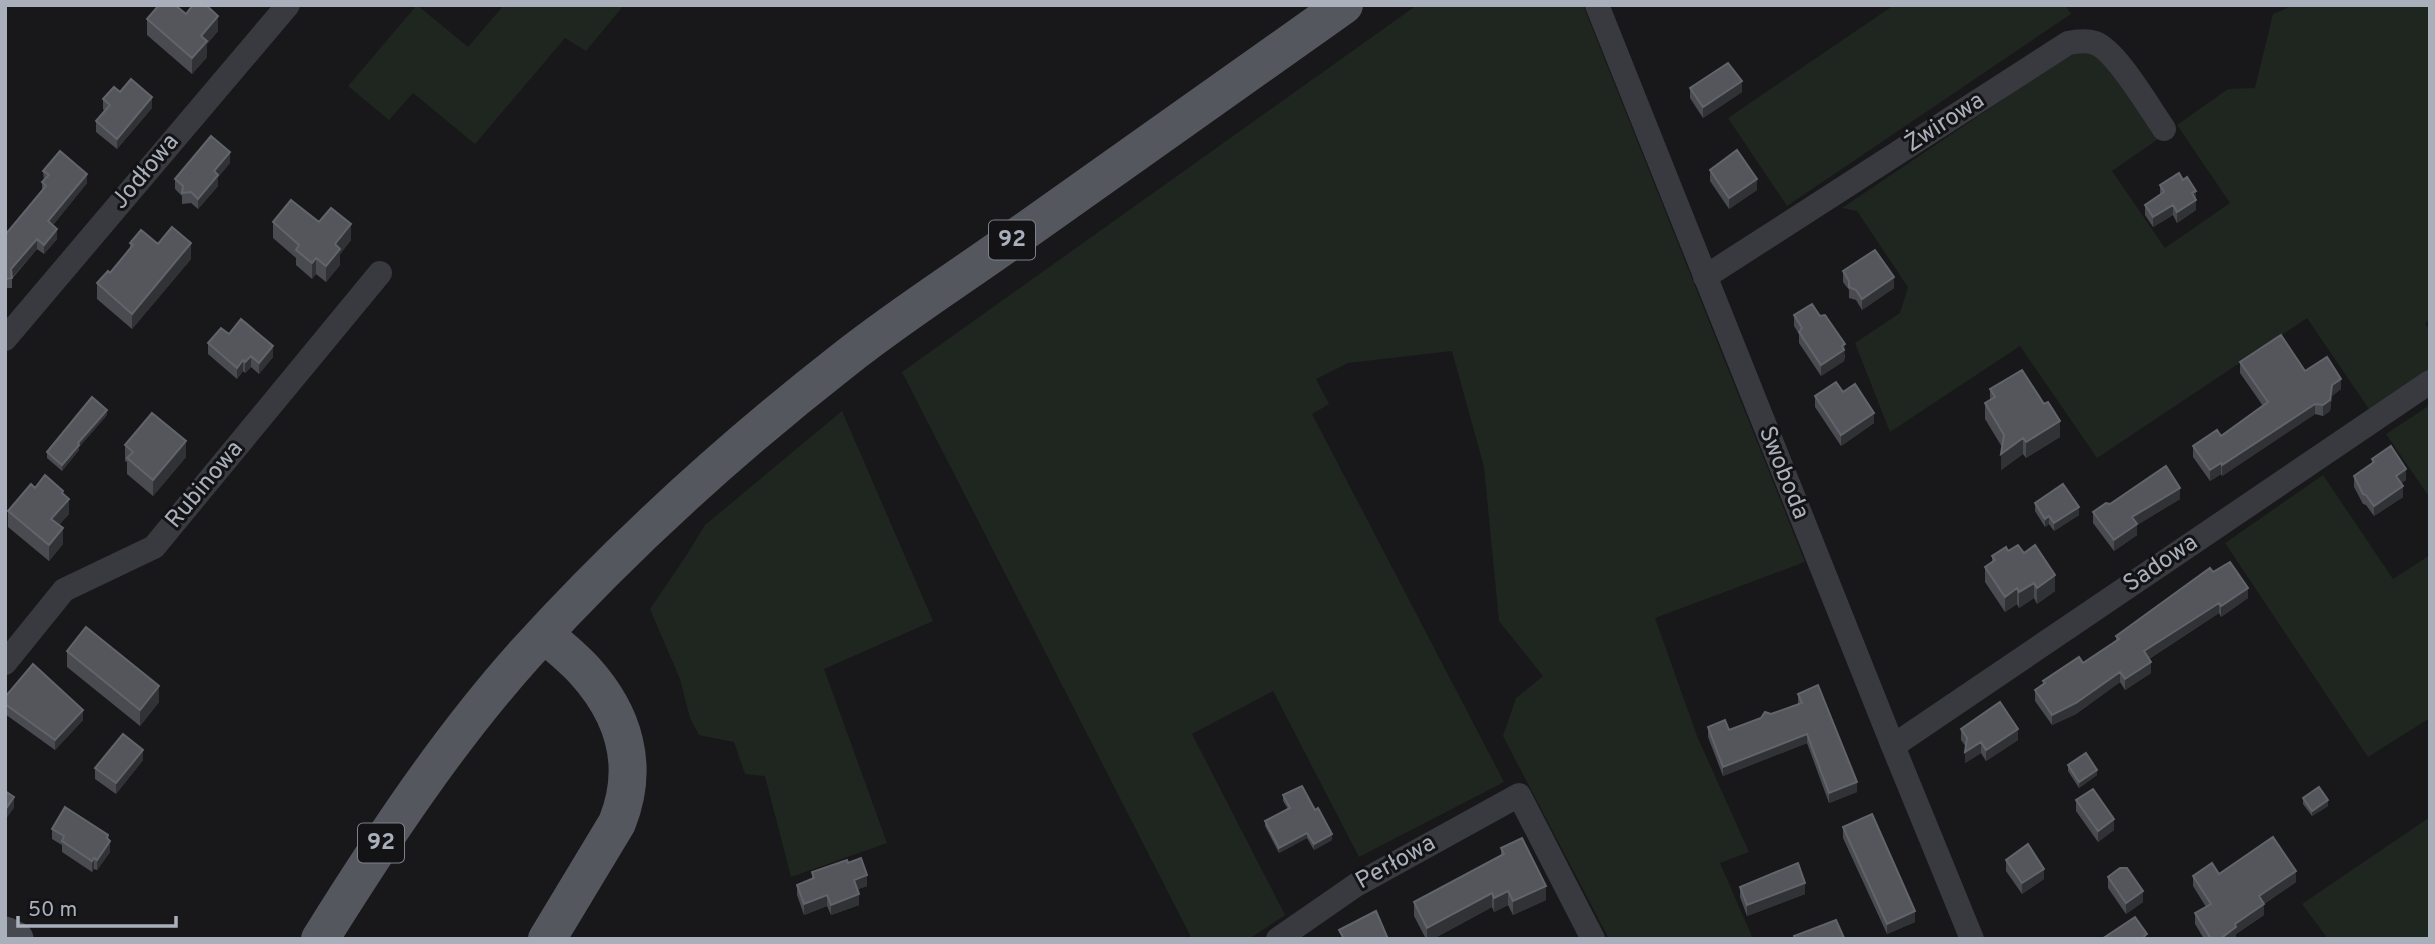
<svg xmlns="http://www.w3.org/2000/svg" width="2435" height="944" font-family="Overpass,sans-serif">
<rect width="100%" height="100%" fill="#18181b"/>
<!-- green -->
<path fill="#1e261f" d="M417,5L468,47L504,5H624L586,51L565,38L475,144L413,93L389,120L348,86Z
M1417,5H1583L1805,562L1655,618L1697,736L1749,852L1720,863L1753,939H1609L1503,736L1516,698L1543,676L1499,621L1484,467L1452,351L1348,363L1316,379L1329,404L1312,414L1504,782L1359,857L1273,691L1192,734L1285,915L1249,939H1192L902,372Z
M1894,5H2065L2071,14L1787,206L1728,118Z
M2294,5H2430V319L2425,323L2430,331V372L2371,412L2307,318L2097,458L2020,346L1890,432L1855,343L1900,313L1908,287L1857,211L1842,208L2082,46L2098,50L2158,139L2112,171L2165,248L2230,203L2177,125L2228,89L2255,88L2273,14Z
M2430,405V498L2386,434Z
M842,411L933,621L824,669L887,843L791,877L765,776L745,774L734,742L699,735L690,718L680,679L650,609L686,556L705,525Z
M2323,475L2393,579L2430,555V718L2368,757L2225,543Z
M2430,817V939H2328L2302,904Z"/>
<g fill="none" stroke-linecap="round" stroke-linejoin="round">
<!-- minor -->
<path stroke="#393a40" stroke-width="24" d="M1597,5L1893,746L1972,939
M1705,277L2068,43C2077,41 2086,40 2095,43C2116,50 2150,109 2164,129
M5,339L288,5
M5,663L64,590L154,547L380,273
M1893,746L2430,382
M1278,939L1356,885L1519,795L1593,939"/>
<!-- secondary -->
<path stroke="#474950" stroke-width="35" d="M5,934L16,939"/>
<!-- primary -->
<path stroke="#55575f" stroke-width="38" d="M544,634C557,645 572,657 584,670C624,714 640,766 617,823L547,939
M320,939C382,840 447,741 525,654C622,547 731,448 845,359C898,317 956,280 1011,241C1122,162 1233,84 1344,5"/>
</g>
<!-- wall -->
<path fill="#494b50" d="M147,19L218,31L207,44V57L192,74L147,35Z
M1690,88L1742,92L1703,118L1690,98Z
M120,92L152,108L117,149L96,132V121L104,111L103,109V99Z
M230,163L218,177V186L198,209L191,203L182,204V196L175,189V179Z
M1710,170L1757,190L1729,209L1710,181Z
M43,171L87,183L53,225L57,239L44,254L37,249L12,279V288H5V235L42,191V182L44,181Z
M2183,180L2196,191V210L2177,223L2173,215L2153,227L2145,215V205L2160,195V185Z
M273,222H319L351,240L340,254V265L326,282L316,274L312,279L296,265V258L273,238Z
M130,243L158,244L191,259L132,329L97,299V283L110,273L130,249Z
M1843,271L1894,288L1862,310L1856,300L1849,298V290L1843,282Z
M1794,315L1845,355L1844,361L1821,376L1799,343V334L1794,326Z
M229,334L273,357L259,374L251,367L245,373L243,371L237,379L208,354V343Z
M2240,362L2305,371L2341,389L2332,396L2330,411L2323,416L2315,414L2222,476L2221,474L2210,481L2193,457V446L2221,436L2263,406L2240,373Z
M1990,389L2044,404L2060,437L2026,458L2023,454L2001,470L2002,447L1985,419V403L1990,400Z
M1843,392L1874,423L1841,446L1815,407V396Z
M107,415L79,447V450L62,471L47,458V452Z
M125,445L186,457L153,496L127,474V462L125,461Z
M2372,459L2406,480L2401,483L2403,497L2374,516L2366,505L2363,504L2354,487V476L2372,463Z
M35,488L63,494L69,514L59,525L63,544L49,561L8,527V511Z
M2180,499L2137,525V535L2114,551L2093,523V512L2110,504Z
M2035,503L2079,515L2054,531L2049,524L2045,527L2035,511Z
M2008,551L2024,553L2055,591L2037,604L2034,598L2019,608L2017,604L2005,612L1985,582V567L1992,562V556Z
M2213,572L2248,598L2221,617L2219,613L2149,659L2151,673L2125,690L2120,682L2076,714L2052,725L2035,701V690L2043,684V681L2083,663L2116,641V636Z
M67,651L159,702L140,726L67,667Z
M1798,694L1857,792L1829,803L1807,743L1723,776L1708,737V727L1729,730L1798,704Z
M5,697L83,720L55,750L5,714Z
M1961,729L2018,740L1986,761L1981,753L1965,763L1966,747L1961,740Z
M143,760L116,794L95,779V768Z
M2068,765L2097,775L2079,788L2068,771Z
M1283,795L1315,810L1332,840L1314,850L1307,838L1279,853L1265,826V821L1288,809L1283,801Z
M2303,798L2328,806L2312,816L2303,804Z
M2076,800L2114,830L2098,842L2076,811Z
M1843,827L1915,922L1887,934L1843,838Z
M52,829L108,839L110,852L97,870L94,869L92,872L62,852V845L52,839Z
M1501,848L1546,900L1513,915L1508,905L1494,912L1492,907L1433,939H1426L1414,916V902L1501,855Z
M2006,860L2044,879L2022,894L2006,871Z
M848,863L867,886L858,889L859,905L831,915L827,906L804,915L797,895V885L812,879V872Z
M2219,874L2296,882L2264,904V915L2236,934L2235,939H2204L2195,924V913L2206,907L2193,886V876Z
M2108,877L2143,902L2126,914L2108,888Z
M1740,887L1805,894L1747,916L1740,897Z"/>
<!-- shaded-wall -->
<path fill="#313236" d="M218,16V31L207,44V57L192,74V58L201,36Z
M1742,81V92L1703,118V107Z
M152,97V108L117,149V139Z
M230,152V163L218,177V186L198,209V199L214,171Z
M87,174V183L48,231V221Z
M1757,179V190L1729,209V198Z
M2196,191V210L2177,223V212L2192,193Z
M2173,205V215L2153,227V217Z
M351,224V240L340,254V265L326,282V266L335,244Z
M57,229V239L44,254V245Z
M37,239V249L11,279V269Z
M191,243V259L132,329V314Z
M316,258V274L312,279V263Z
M1894,277V288L1862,310V299Z
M1845,344L1844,361L1821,376V365Z
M273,346V357L259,374V363Z
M251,356V367L245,373V362Z
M243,360V371L237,379V368Z
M2341,379V389L2332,396L2330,411L2323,416V405L2332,385Z
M2315,404V414L2222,476V465Z
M107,410V415L79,447V450L62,471V465L78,443Z
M1874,413V423L1841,446V435Z
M2060,421V437L2026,458V442Z
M2023,438V454L2001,470V454Z
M186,441V457L153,496V480Z
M2221,463V474L2210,481V470Z
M2406,469V480L2396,487V476Z
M2403,486V497L2374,516V506Z
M2180,488V499L2137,525V535L2114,551V540L2132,517Z
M63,491V504L69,499V514L51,534V519Z
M2079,507V515L2054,531V523Z
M2049,516V524L2045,527V519Z
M63,528V544L49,561V545Z
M2055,575V591L2037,604V588Z
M2034,583V598L2019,608V592Z
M2017,588V604L2005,612V597Z
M2248,588V598L2221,617V606Z
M2219,603V613L2144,662V651Z
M2151,662V673L2125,690V679Z
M2120,672V682L2076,714L2052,725V715Z
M159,686V702L140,726V710Z
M83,710V720L55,750V740Z
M2018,729V740L1986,761V750Z
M1807,734V743L1723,776V767Z
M1981,742V753L1965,763V752Z
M143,750V760L116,794V783Z
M2097,770V775L2079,788V782Z
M1857,782V792L1829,803V793Z
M14,797V808L5,820V810Z
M2328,800V806L2312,816V811Z
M2114,819V830L2098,842V831Z
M1307,833V838L1279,853V848Z
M1332,834V840L1314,850V844Z
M108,835V843L110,841V852L97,870V860Z
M94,858V869L92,872V861Z
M2044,869V879L2022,894V883Z
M2296,871V882L2259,907V896Z
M867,875V886L854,891V880Z
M1805,883V894L1747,916V905Z
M1546,886V900L1513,915V901Z
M1508,891V905L1494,912V898Z
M2143,891V902L2126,914V903Z
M1492,893V907L1433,939H1427V928Z
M859,894V905L831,915V905Z
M827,895V906L804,915V904Z
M2264,904V915L2236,934V938L2220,939L2235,924Z
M1915,911V922L1887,934V924Z"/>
<!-- building -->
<path fill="#54565c" stroke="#61646a" stroke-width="2" d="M159,5H175L186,14L193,5H206L218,16L201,36L207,41L192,58L147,19Z
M1728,63L1742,81L1703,107L1690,88Z
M131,79L152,97L117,139L96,121L110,105L103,99L114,87L120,92Z
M211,136L230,152L214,171L218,175L198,199L191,192L182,193L183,186L175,179Z
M1737,150L1757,179L1729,198L1710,170Z
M60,151L87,174L48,221L57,229L44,245L37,239L11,269L12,278L5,279V235L46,186L42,182L49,175L43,171Z
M2179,173L2183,180L2187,177L2196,191L2192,193L2196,200L2177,212L2173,205L2153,217L2145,205L2164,192L2160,185Z
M291,200L319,222L331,208L351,224L335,244L340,249L326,266L316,258L312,263L296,250L299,245L273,222Z
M172,227L191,243L132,314L97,283L108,271L110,273L133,245L130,243L141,230L158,244Z
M1875,250L1894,277L1862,299L1856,290L1849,287V281L1843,271Z
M1812,304L1820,316L1825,315L1845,344L1842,346L1844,350L1821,365L1799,332L1802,328L1794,315Z
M241,319L273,346L259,363L251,356L245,362L243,360L237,368L208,343L221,328L229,334Z
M2281,335L2305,371L2327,357L2341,379L2332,385L2330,400L2323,405L2315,404L2222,465L2221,463L2210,470L2193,446L2217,430L2221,436L2268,402L2240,362Z
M2022,370L2044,404L2048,402L2060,421L2026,442L2023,438L2001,454L2004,435L1985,403L1995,397L1990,389Z
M1836,382L1843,392L1855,384L1874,413L1841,435L1815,396Z
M92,397L107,410L78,443L79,445L62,465L47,452Z
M152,413L186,441L153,480L127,458L133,452L125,445Z
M2391,446L2406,469L2396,476L2403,486L2374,506L2366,495L2363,494L2354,476L2374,462L2372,459Z
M2166,466L2180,488L2132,517L2137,524L2114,540L2093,512L2106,503L2110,504Z
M45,475L63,491L62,493L69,499L51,519L63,528L49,545L8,511L31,484L35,488Z
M2063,484L2079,507L2054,523L2049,516L2045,519L2035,503Z
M2018,545L2024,553L2035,545L2055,575L2037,588L2034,583L2019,592L2017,588L2005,597L1985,567L1995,560L1992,556L2006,547L2008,551Z
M2230,562L2248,588L2221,606L2219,603L2144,651L2151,662L2125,679L2120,672L2076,703L2052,715L2035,690L2045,683L2043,681L2079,657L2083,663L2119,639L2116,636L2210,568L2213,572Z
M86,627L159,686L140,710L67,651Z
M33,664L83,710L55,740L5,704V697Z
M1818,685L1857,782L1829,793L1807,734L1723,767L1708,727L1725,720L1729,730L1761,718L1765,712L1771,714L1802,703L1798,694Z
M2000,702L2018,729L1986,750L1981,742L1965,752L1967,738L1961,729Z
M123,734L143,750L116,783L95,768Z
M2086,753L2097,770L2079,782L2068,765Z
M1302,786L1315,810L1318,808L1332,834L1314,844L1307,833L1279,848L1265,821L1290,808L1283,795Z
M2319,787L2328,800L2312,811L2303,798Z
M2093,789L2114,819L2098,831L2076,800Z
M5,791L14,797L5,810Z
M65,807L108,835L107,838L110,841L97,860L94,858L92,861L62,841L64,836L52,829Z
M1872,814L1915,911L1887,924L1843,827Z
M2273,837L2296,871L2259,896L2264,904L2235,924L2236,927L2220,939H2211L2195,913L2211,904L2193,876L2212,863L2219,874Z
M1522,838L1546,886L1513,901L1508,891L1494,898L1492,893L1427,928L1414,902L1504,854L1501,848Z
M2028,844L2044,869L2022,883L2006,860Z
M861,858L867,875L854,880L859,894L831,905L827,895L804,904L797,885L814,878L812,872L847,860L848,863Z
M1798,863L1805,883L1747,905L1740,887Z
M2120,868H2127L2143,891L2126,903L2108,877Z
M1376,911L1388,939H1344L1339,930Z
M2135,917L2147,934L2144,936L2146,939H2102Z
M1836,920L1844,938L1841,939H1795L1794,936Z"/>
<g text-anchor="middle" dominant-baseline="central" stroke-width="6" stroke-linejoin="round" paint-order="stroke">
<!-- shield labels -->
<g fill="#131316" stroke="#7d818a" stroke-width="2">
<rect x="989" y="220.5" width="46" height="39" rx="5"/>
<rect x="358" y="823.5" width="46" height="39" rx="5"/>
</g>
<g font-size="23" font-weight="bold" fill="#aab0bb">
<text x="1012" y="240">92</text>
<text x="381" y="843">92</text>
</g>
<!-- street labels -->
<g font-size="24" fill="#aab0bb" stroke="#131316">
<text transform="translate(1945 123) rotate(-33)">Żwirowa</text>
<text transform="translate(146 172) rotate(-50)">Jodłowa</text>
<text transform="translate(1783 473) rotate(68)">Swoboda</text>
<text transform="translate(205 485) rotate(-50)">Rubinowa</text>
<text transform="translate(2161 564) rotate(-34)">Sadowa</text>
<text transform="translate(1396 863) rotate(-29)">Perłowa</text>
</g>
</g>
<!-- border -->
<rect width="2435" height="944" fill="none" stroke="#aab0bb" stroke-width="14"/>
<!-- scale -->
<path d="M18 916v10h158v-10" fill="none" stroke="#aab0bb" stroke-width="3.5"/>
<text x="28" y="916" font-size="21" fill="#aab0bb" stroke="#131316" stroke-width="5" paint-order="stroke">50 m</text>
</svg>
